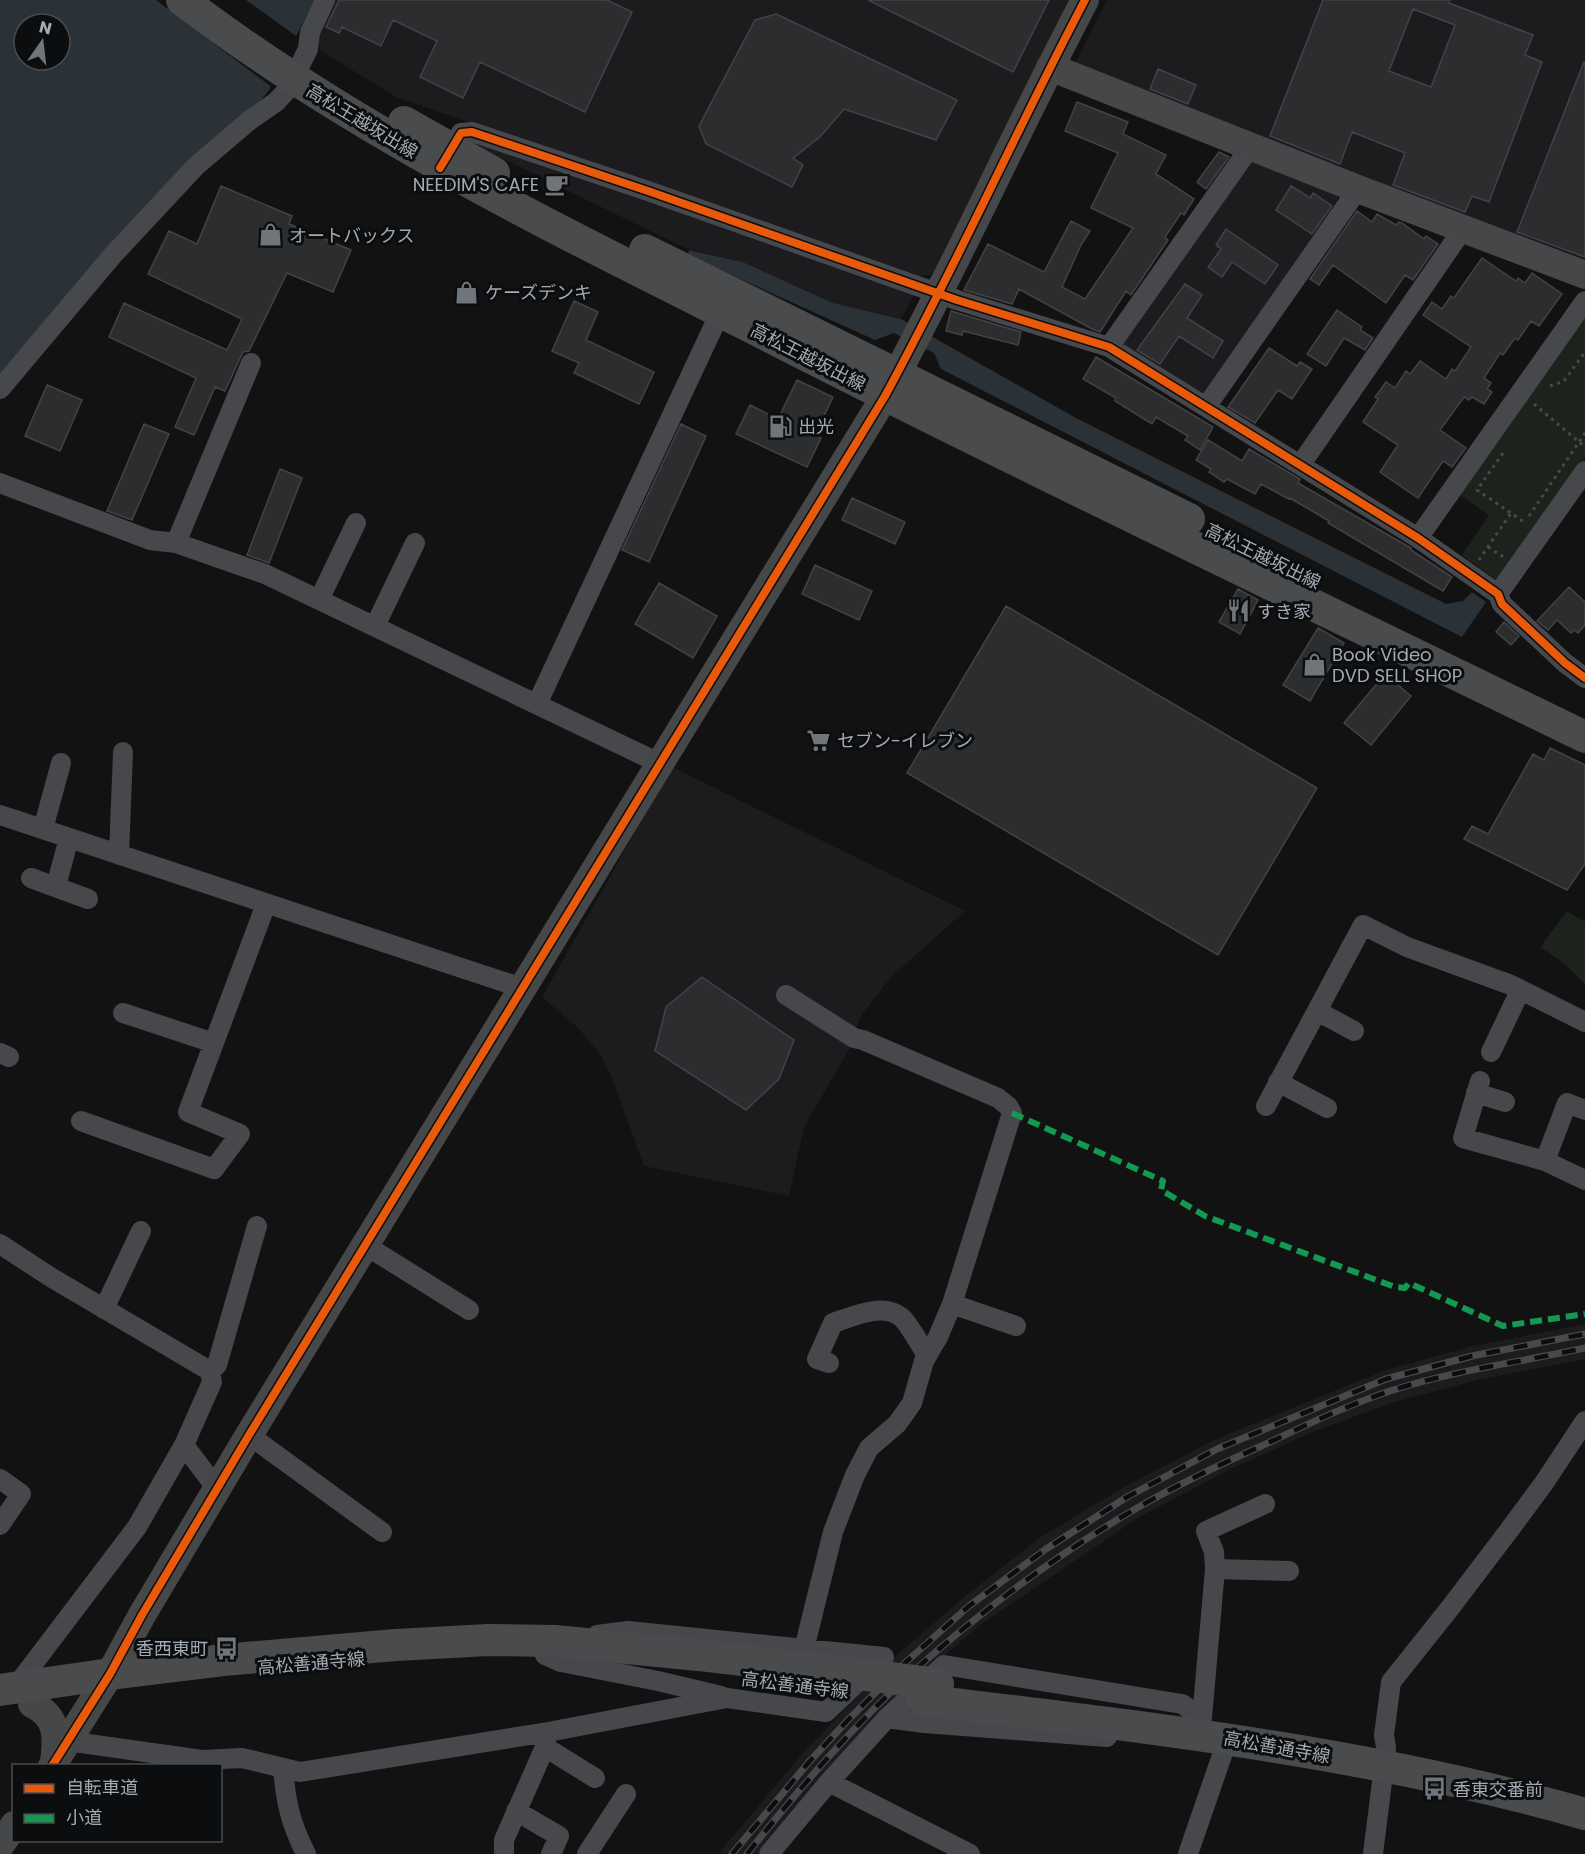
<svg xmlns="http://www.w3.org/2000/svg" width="1585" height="1854" font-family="Poppins,'Noto Sans JP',sans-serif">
<rect width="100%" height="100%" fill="#121212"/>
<!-- built -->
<path fill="#1c1c1e" d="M331,0H1069L932,274L918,277L396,97L321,51L314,34Z
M1107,0H1585V267L1074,66Z
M486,141L915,293L901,319L833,303L743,262L685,248L481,148Z
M1257,159L1336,190L1338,198L1204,396L1119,344L1248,161Z
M672,767L965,911L892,976L862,1014L855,1031V1039L804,1127L789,1196L644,1166L612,1078L600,1054L578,1028L542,997Z
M1585,1324V1359L1478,1380L1398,1401L1315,1431L1231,1469L1141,1516L983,1623L922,1674L760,1854H718L801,1755L898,1654L964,1597L1041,1537L1122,1488L1214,1440L1383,1371L1469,1347Z"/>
<!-- green -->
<path fill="#1c221c" d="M1585,310V458L1498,581L1462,555L1489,515L1457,493Z
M1567,911L1585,922V984L1565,964L1540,947Z"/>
<!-- water -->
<path fill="#2a3237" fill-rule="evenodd" d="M0,0H314L269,90L261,100L206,147L0,377ZM24,24H60V60H24Z
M689,250L743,262L833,303L901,319L1076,418L1446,604L1463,601L1472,592L1486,602L1462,637L941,369L934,353L894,333L875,340L688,255Z"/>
<!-- pier -->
<path fill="#121212" d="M156,0H246L299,38L273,88Z"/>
<!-- building -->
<path fill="#2c2d2e" stroke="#414346" stroke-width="1.5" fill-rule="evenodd" d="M339,0H607L632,12L585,112L480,62L463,98L420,77L437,41L393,20L381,46L342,27L339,33L326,27Z
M868,0H1049L1013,72Z
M1323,0H1450L1449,3L1533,35L1525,55L1542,62L1489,202L1472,196L1465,212L1393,185L1405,153L1352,132L1340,164L1270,136ZM1413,9L1455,25L1431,87L1389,71Z
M776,14L957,100L936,140L844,109L820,137L793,158L803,165L792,187L706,144L699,126L755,20Z
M1584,62H1585V257L1517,232Z
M1158,69L1196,85L1188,104L1150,89Z
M1077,102L1128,122L1123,134L1166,155L1156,174L1194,199L1184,215L1181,213L1165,237L1168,240L1131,295L1126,291L1100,332L1092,329L1019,289L1012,304L964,290L988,244L1044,272L1071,221L1090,231L1081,245L1062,287L1085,299L1133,228L1091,208L1118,153L1065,131Z
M1219,152L1229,157L1206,189L1197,182Z
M221,186L292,216L289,224L351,250L333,292L287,273L249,351L243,352L225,391L215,387L194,435L175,427L196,378L109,337L124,303L227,350L242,319L148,274L169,231L197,244Z
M1291,186L1310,198L1313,193L1332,206L1312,234L1276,210Z
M1357,211L1372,222L1377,214L1396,225L1399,222L1402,223L1424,239L1426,236L1438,244L1413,280L1405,275L1386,303L1333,265L1319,285L1310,279Z
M1226,229L1278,265L1265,284L1232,262L1222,277L1208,267L1221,249L1216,245Z
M1482,258L1516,281L1518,278L1525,283L1532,273L1562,294L1539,326L1531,321L1518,340L1515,338L1503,355L1500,353L1484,378L1491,383L1487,389L1492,392L1484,404L1472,397L1469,400L1464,397L1440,430L1466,448L1452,467L1443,461L1418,498L1380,472L1398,445L1363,422L1378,399L1375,397L1386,382L1395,388L1406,371L1410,374L1420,361L1446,379L1452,369L1455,371L1471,347L1423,315L1432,302L1442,309L1451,296L1454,298Z
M1185,284L1202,295L1187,318L1223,341L1213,358L1179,336L1160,364L1137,350Z
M574,301L598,312L586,340L654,372L639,404L574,373L579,363L552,351Z
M1337,310L1362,327L1360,330L1373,338L1365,350L1344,338L1326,366L1307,354Z
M951,311L1021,332L1018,345L963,331L962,335L946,331Z
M1269,348L1297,366L1300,362L1312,369L1292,399L1278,390L1255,423L1228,407Z
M1096,357L1213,427L1200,450L1185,440L1188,436L1156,417L1152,424L1115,401L1116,398L1083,379Z
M797,380L833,397L815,435L821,438L807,467L736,434L750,405L778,419Z
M47,385L82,400L60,451L25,436Z
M144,424L169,434L132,520L107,511Z
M681,424L706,436L649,562L622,550Z
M1208,440L1242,461L1249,449L1300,479L1298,483L1411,548V550L1452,577L1443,591L1328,523L1329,521L1290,498L1289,499L1261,484L1255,494L1227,479L1224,482L1209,472L1211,469L1196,460Z
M280,469L302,478L269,563L247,555Z
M852,498L905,522L895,544L842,520Z
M815,565L872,591L859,620L802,594Z
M659,583L717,616L693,658L635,624Z
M1569,587L1585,602V625L1578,633L1574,630L1571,633L1557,620L1548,630L1537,621Z
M1238,589L1258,600L1240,634L1219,622Z
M1006,606L1317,788L1218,955L907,773Z
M1504,622L1519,636L1511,645L1496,632Z
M1318,628L1344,643L1310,701L1283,685Z
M1385,674L1411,696L1371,745L1344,723Z
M1550,748L1585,765V864L1567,890L1464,839L1472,826L1488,834L1533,754L1544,760Z
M702,977L794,1040L779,1079L746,1110L655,1051L666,1007Z"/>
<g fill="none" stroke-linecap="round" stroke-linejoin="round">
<!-- path -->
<path stroke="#48494c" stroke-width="3" stroke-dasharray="3 4.5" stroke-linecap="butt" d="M1550,386L1564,381L1585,352
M1534,404L1585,447
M1503,453L1477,490L1524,522
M1529,516L1585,433
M1488,547L1502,556L1503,554
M1479,560L1511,513"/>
<!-- street -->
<path stroke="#47484b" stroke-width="20" d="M446,157L461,133L472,132L648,191L957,300L1109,347L1418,538L1498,594L1502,604L1565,663L1585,678
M1109,347L1251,146
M0,389L112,256L196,166L250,120L276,102L288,89L308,49L310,32L325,0
M1206,407L1358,189
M1301,464L1463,229
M0,483L150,540L176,543L265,574L659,763
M1418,538L1585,301
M176,543L251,363
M1498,594L1585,471
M319,600L356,523
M375,626L415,543
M537,704L725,302
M0,815L522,988
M43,829L61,763
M119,855L123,752
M31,878L88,899
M56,886L69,838
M786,995L854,1038L863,1040L998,1098L1008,1106L1012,1113L952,1304L938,1337L924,1361L912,1403L897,1424L869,1448L855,1475L833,1532L804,1649
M1317,1011L1354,1031
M123,1013L214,1043
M1491,1052L1520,991
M0,1053L9,1057
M1480,1081L1463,1138L1545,1161L1585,1180
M1278,1082L1327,1108
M1476,1093L1505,1102
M1266,1106L1363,925L1407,947L1511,985L1585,1022
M81,1121L214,1169L240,1134L188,1112L266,904
M1545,1161L1567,1103L1585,1110
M0,1244L52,1278L210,1371L212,1382L184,1445L137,1527L14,1689
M365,1245L469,1310
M952,1304L1016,1326
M104,1309L141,1231
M829,1363L817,1359L833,1323C852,1317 882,1302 901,1317C908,1322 921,1347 927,1355
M210,1371L217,1365L257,1226
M249,1435L382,1532
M184,1445L217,1489
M0,1479L21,1494L0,1525
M1215,1569L1214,1552L1206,1531L1265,1504
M597,1635L628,1631L884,1657
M545,1655L561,1662L658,1681L721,1696
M887,1718L924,1723L1107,1737
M1202,1718L1215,1569L1289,1571
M67,1741L202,1760L242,1758L300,1772L548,1732L727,1698L826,1712L884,1657
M545,1747L595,1778
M283,1768C286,1803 290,1822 306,1854
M829,1782L970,1854
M516,1811L559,1836L551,1854
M504,1854V1840L545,1747L548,1732
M587,1854L626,1794
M769,1854L829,1782L887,1718L944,1665L1182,1704L1202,1718
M1188,1854L1228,1738
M1373,1854L1384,1766L1386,1747L1384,1735L1391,1682L1450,1608L1507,1533L1544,1483L1585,1421"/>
<!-- secondary -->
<path stroke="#464749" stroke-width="28" d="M1050,67L1358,189L1585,275
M32,1704C59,1717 57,1738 54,1763
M52,1766L110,1674L142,1615L249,1435L885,396C956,266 1016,131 1085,0
M0,1846L14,1825"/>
<!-- primary -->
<path stroke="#494b4d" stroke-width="32" d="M182,0C355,131 548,225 741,322C1020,465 1303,599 1585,737
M404,122L494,173
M645,250L1189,519
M0,1690L110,1674L223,1660L396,1645L488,1640L555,1641L709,1656L850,1673
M922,1700C1145,1727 1369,1752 1585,1814"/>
<defs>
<path id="rail" d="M732,1854L809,1762L849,1719L906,1662L969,1606L1046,1549L1127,1497L1217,1449L1386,1379L1472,1356L1585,1334
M747,1854C799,1789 854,1724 917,1668C984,1609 1059,1553 1137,1508C1179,1484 1223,1463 1268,1443C1308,1424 1350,1404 1393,1390C1456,1370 1521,1362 1585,1348"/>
</defs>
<!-- rail casing -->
<use href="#rail" stroke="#47494b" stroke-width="7"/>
<!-- rail -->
<use href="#rail" stroke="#0c0d0e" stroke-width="4.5" stroke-dasharray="14" stroke-linecap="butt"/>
<!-- primary-bridge -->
<path stroke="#494b4d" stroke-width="32" d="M850,1673L938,1684"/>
<!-- quiet -->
<path stroke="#139951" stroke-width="6" stroke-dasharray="12 6" stroke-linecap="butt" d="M1012,1113L1163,1181L1161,1190L1205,1216L1395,1287L1405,1288L1409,1283L1503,1326L1585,1314"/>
<defs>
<path id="cycleway" d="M440,168L461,133L472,132L648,191L957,300L1109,347L1418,538L1498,594L1502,604L1565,663L1585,678
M52,1766L110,1674L142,1615L249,1435L885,396C956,266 1016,131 1085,0"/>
</defs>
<!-- cycleway casing -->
<use href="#cycleway" stroke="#0c0d0e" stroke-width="11"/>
<!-- cycleway -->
<use href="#cycleway" stroke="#e8590c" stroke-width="8"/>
</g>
<!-- icons -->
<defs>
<symbol id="cafe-bare" viewBox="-9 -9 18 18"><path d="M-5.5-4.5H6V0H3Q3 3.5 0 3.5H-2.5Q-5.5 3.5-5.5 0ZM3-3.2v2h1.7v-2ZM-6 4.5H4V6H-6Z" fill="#70757b" stroke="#0c0d0e" stroke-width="2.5" paint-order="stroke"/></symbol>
<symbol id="shop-bare" viewBox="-9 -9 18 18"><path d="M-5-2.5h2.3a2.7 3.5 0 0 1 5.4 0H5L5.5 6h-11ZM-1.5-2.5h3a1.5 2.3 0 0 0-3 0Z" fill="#70757b" stroke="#0c0d0e" stroke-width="2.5" paint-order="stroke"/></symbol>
<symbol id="fuel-bare" viewBox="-9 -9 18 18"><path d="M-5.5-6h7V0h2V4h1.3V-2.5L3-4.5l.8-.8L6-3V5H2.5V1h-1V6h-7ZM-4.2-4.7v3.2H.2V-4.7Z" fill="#70757b" stroke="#0c0d0e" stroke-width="2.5" paint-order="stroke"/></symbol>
<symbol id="restaurant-bare" viewBox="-9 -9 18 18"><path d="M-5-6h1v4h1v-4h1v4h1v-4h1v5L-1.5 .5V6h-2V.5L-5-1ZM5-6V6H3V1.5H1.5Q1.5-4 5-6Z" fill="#70757b" stroke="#0c0d0e" stroke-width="2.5" paint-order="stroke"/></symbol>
<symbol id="supermarket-bare" viewBox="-9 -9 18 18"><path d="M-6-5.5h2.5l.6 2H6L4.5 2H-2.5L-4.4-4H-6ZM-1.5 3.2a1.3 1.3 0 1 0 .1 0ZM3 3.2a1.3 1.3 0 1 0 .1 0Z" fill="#70757b" stroke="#0c0d0e" stroke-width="2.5" paint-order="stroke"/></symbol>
<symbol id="bus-bare" viewBox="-9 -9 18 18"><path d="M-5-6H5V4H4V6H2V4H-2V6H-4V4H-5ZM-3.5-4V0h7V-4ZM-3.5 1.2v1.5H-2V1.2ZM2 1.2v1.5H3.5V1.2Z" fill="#70757b" stroke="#0c0d0e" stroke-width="2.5" paint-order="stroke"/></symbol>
</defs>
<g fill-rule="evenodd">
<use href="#cafe-bare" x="540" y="168" width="33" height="33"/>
<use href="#shop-bare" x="254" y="218" width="33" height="33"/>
<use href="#shop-bare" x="450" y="276" width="33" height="33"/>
<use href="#fuel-bare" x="764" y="410" width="33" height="33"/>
<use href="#restaurant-bare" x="1222" y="594" width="33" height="33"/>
<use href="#shop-bare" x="1298" y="648" width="33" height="33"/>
<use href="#supermarket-bare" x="802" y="724" width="33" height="33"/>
<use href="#bus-bare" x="210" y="1632" width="33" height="33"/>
<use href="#bus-bare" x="1418" y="1772" width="33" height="33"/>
</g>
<g text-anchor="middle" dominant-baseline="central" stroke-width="6" stroke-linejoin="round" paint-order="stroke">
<!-- street labels -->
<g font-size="18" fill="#a3aab3" stroke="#0c0d0e">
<text transform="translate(362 121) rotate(31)">高松王越坂出線</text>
<text transform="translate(808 357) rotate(27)">高松王越坂出線</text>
<text transform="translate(1263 556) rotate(26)">高松王越坂出線</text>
<text transform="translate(311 1663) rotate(-5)">高松善通寺線</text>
<text transform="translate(795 1685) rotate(7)">高松善通寺線</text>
<text transform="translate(1277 1747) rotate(10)">高松善通寺線</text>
</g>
<!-- poi labels -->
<g font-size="18" fill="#a3aab3" stroke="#0c0d0e" text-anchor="start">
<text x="539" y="184" text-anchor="end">NEEDIM'S CAFE</text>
<text x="289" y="235">オートバックス</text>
<text x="485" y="292">ケーズデンキ</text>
<text x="798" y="426">出光</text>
<text x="1257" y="611">すき家</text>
<text x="1332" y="654">Book Video<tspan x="1332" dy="21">DVD SELL SHOP</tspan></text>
<text x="837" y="740">セブン-イレブン</text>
<text x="208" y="1648" text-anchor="end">香西東町</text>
<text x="1453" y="1789">香東交番前</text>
</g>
</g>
<!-- legend -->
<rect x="12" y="1764" width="210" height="78" fill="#0c0d0e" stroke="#484c50" stroke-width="1.5"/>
<rect x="24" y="1784" width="30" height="9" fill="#e8590c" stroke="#484c50" stroke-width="1.5"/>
<text x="66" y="1794" font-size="18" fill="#a3aab3">自転車道</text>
<rect x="24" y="1814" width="30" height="9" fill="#139951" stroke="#484c50" stroke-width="1.5"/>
<text x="66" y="1824" font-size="18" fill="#a3aab3">小道</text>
<!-- north arrow -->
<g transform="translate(42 42) rotate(14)"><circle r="28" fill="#0c0d0e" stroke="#484c50" stroke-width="1.5"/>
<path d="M0-4.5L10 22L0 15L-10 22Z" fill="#70757b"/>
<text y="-9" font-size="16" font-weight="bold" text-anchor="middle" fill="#a3aab3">N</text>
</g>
</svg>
